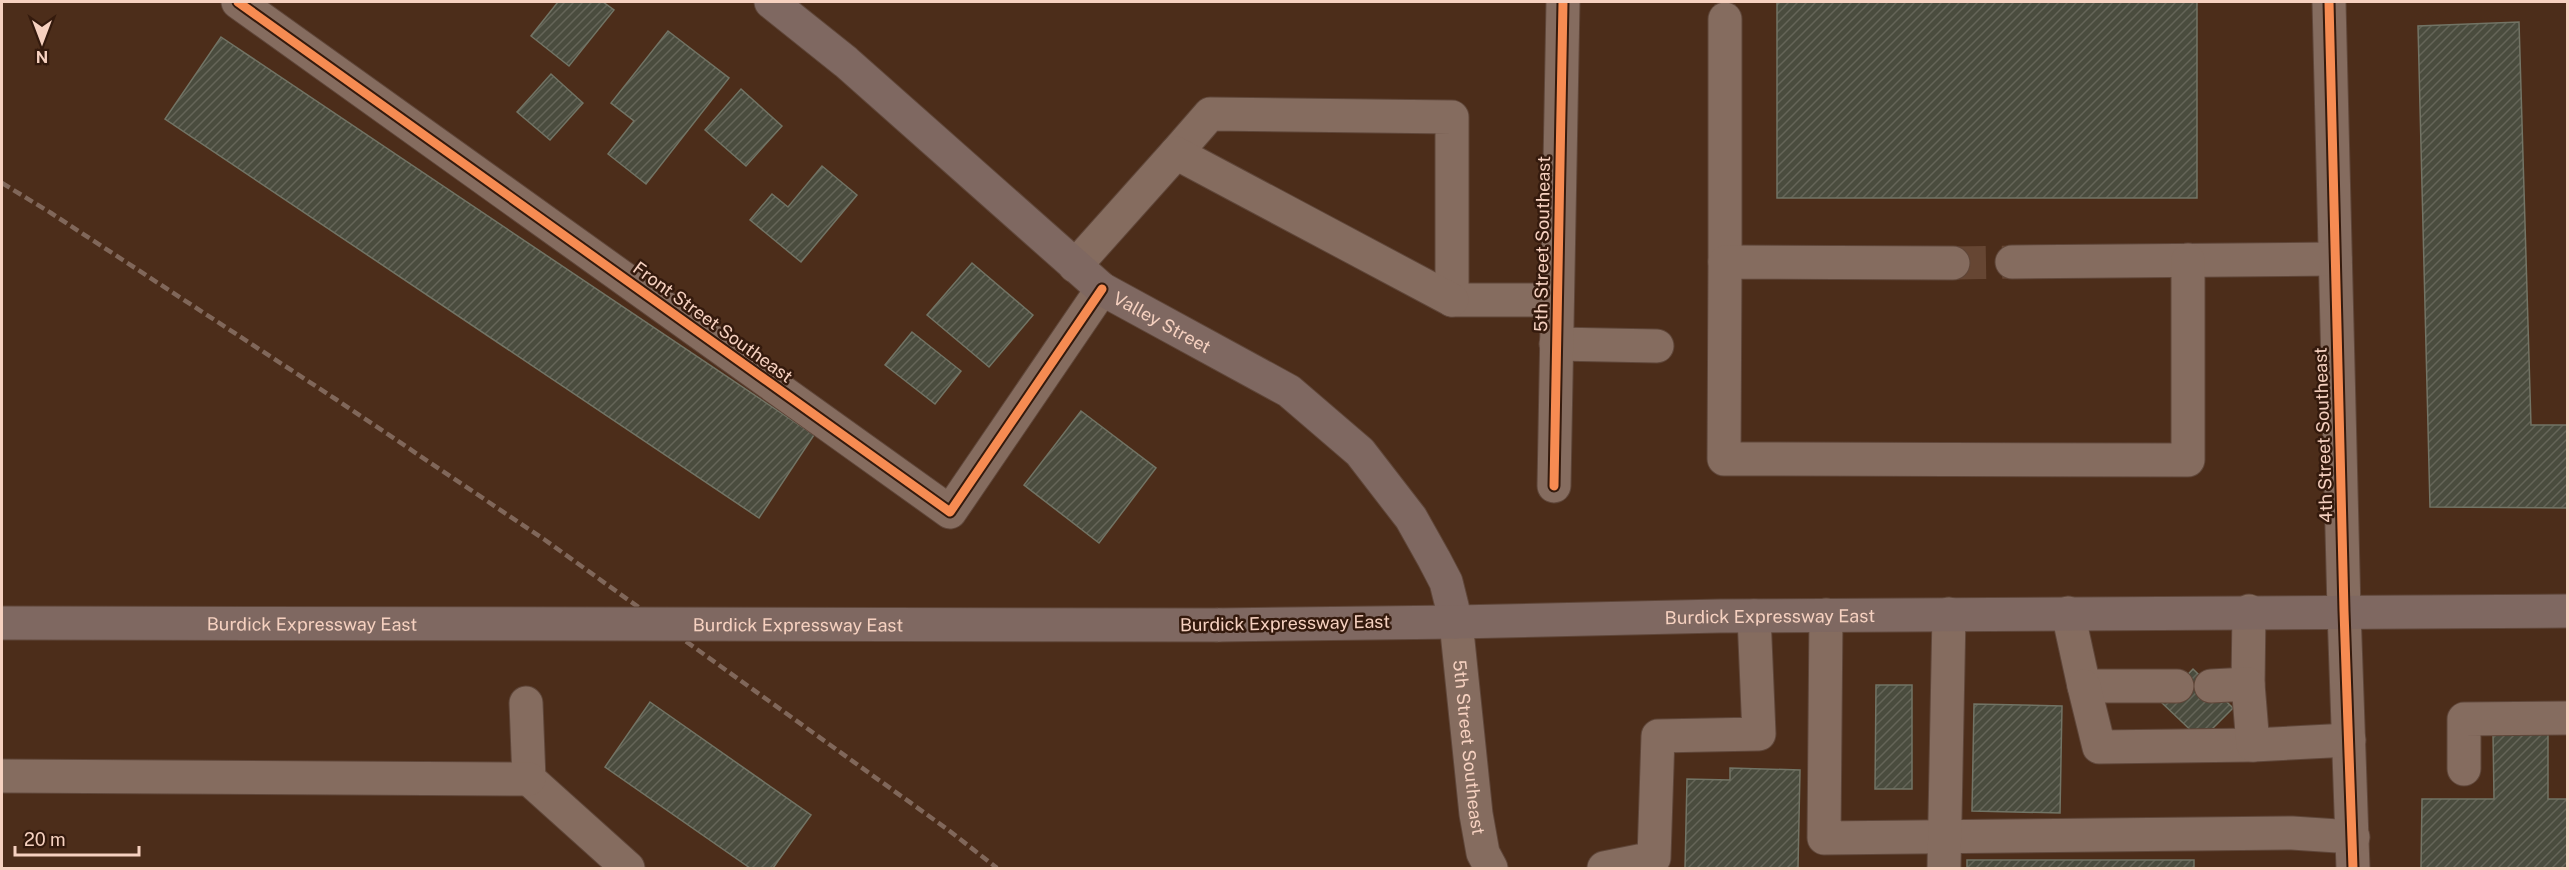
<svg xmlns="http://www.w3.org/2000/svg" width="2569" height="870" font-family="'Public Sans',sans-serif">
<defs>
<pattern id="building-hatch" width="6" height="6" patternUnits="userSpaceOnUse" patternTransform="scale(1.5)"><rect width="6" height="6" fill="#4a4c3e"/><path d="M-1 1l2-2M0 6l6-6M5 7l2-2" fill="none" stroke="#656558"/></pattern>
</defs>
<rect width="100%" height="100%" fill="#4c2d1a"/>
<!-- building -->
<path fill="url(#building-hatch)" stroke="#727465" stroke-width="1.5" d="M558,2H603L614,10L569,66L531,36Z
M1777,2H2197V198H1777Z
M2519,22L2531,425H2568V508L2430,507L2418,26Z
M668,31L729,78L646,184L608,154L634,121L611,103Z
M221,37L814,435L759,518L165,119Z
M551,74L583,103L550,140L517,112Z
M741,89L782,126L746,166L705,130Z
M822,166L857,195L801,262L750,220L772,194L788,207Z
M972,263L1033,315L989,367L927,315Z
M912,332L961,371L935,404L885,365Z
M1081,411L1156,468L1099,543L1024,485Z
M2193,669L2233,708L2201,740L2161,702Z
M1876,685H1912V789H1875Z
M650,702L811,815L773,868H750L605,767Z
M1974,704L2062,706L2060,813L1972,811Z
M2548,732V799H2568V868H2421L2422,799H2494L2493,734Z
M1730,768L1800,770L1798,868H1685L1687,779L1730,780Z
M1967,860H2194V868H1967Z"/>
<g fill="none" stroke-linecap="round" stroke-linejoin="round">
<!-- minor-tunnel -->
<path stroke="#664633" stroke-width="33" stroke-dasharray="33 16" stroke-linecap="butt" d="M1953,263L2012,262"/>
<defs>
<g id="minor">
<path d="M238,2L950,512L1102,289"/>
<path d="M2329,2L2344,611L2353,868"/>
<path d="M1725,19V262"/>
<path d="M1176,153L1210,114L1452,117V300H1557"/>
<path d="M2012,262L2335,259"/>
<path d="M1953,263L1725,262L1724,459L2188,460V260"/>
<path d="M1075,266L1176,153L1452,300"/>
<path d="M1556,344L1657,346"/>
<path d="M1554,486L1563,2"/>
<path d="M2068,613L2084,686H2177"/>
<path d="M1826,615L1824,838L2292,833L2353,837"/>
<path id="s1" d="M1456,622L1476,814L1483,853L1491,868"/>
<path d="M2248,684L2249,611"/>
<path d="M2084,686L2099,747L2253,745"/>
<path d="M2211,686L2248,684L2253,745L2349,740"/>
<path d="M526,703L529,779L628,868"/>
<path d="M2464,769V719L2568,718"/>
<path d="M2,776L529,779"/>
<path d="M1604,868L1654,858L1658,736L1759,734L1754,616"/>
<path d="M1944,868L1949,614"/>
</g>
<g id="major">
<path id="s2" d="M771,2L846,62L1102,289L1289,391L1360,452L1411,518L1434,559L1446,582L1456,622"/>
<path id="s3" d="M1218,625L1456,622L1720,616L2568,611"/>
</g>
</defs>
<!-- minor casing -->
<use href="#minor" stroke="#5f4639" stroke-width="35"/>
<!-- major casing -->
<use href="#major" stroke="#5f4639" stroke-width="35"/>
<!-- minor -->
<use href="#minor" stroke="#856c5f" stroke-width="33"/>
<!-- major -->
<use href="#major" stroke="#7f6861" stroke-width="33"/>
<!-- rail -->
<path stroke="#80675a" stroke-width="4.5" stroke-dasharray="9 4.5" stroke-linecap="butt" d="M2,183L51,213L337,400L545,540L947,829L997,868"/>
<defs>
<g id="major-bridge">
<path id="s4" d="M2,623L1218,625"/>
</g>
</defs>
<!-- major-bridge casing -->
<use href="#major-bridge" stroke="#5f4639" stroke-width="35" stroke-linecap="butt"/>
<!-- major-bridge -->
<use href="#major-bridge" stroke="#7f6861" stroke-width="33"/>
<defs>
<path id="cycleway" d="M238,2L950,512L1102,289
M2329,2L2344,611L2353,868
M1554,486L1563,2"/>
</defs>
<!-- cycleway casing -->
<use href="#cycleway" stroke="#341a0d" stroke-width="13"/>
<!-- cycleway -->
<use href="#cycleway" stroke="#f68b52" stroke-width="9"/>
</g>
<g text-anchor="middle" dominant-baseline="central" stroke-width="5" stroke-linejoin="round" paint-order="stroke">
<!-- street labels -->
<g font-size="18" fill="#f6d1c0" stroke="#341a0d">
<text transform="translate(1542 244) rotate(-89)">5th Street Southeast</text>
<text transform="translate(713 322) rotate(36)">Front Street Southeast</text>
<text stroke="none"><textPath href="#s2" startOffset="507">Valley Street</textPath></text>
<text transform="translate(2323 435) rotate(-92)">4th Street Southeast</text>
<text stroke="none"><textPath href="#s3" startOffset="552">Burdick Expressway East</textPath></text>
<text transform="translate(1285 623) rotate(-1)">Burdick Expressway East</text>
<text stroke="none"><textPath href="#s4" startOffset="310">Burdick Expressway East</textPath></text>
<text stroke="none"><textPath href="#s4" startOffset="796">Burdick Expressway East</textPath></text>
<text stroke="none"><textPath href="#s1" startOffset="126">5th Street Southeast</textPath></text>
</g>
</g>
<!-- border -->
<rect width="2569" height="870" fill="none" stroke="#f6d1c0" stroke-width="6"/>
<!-- north arrow -->
<g transform="translate(42 42) rotate(180)" stroke="#341a0d" stroke-width="4.5" paint-order="stroke">
<path d="M0-4.5L10 22L0 15L-10 22Z" fill="#f6d1c0"/>
<text y="-9" font-size="16" font-weight="bold" text-anchor="middle" fill="#f6d1c0">N</text>
</g>
<!-- scale -->
<path d="M15 846v9h124v-9" fill="none" stroke="#f6d1c0" stroke-width="3"/>
<text x="24" y="846" font-size="18" fill="#f6d1c0" stroke="#341a0d" stroke-width="4.5" paint-order="stroke">20 m</text>
</svg>
